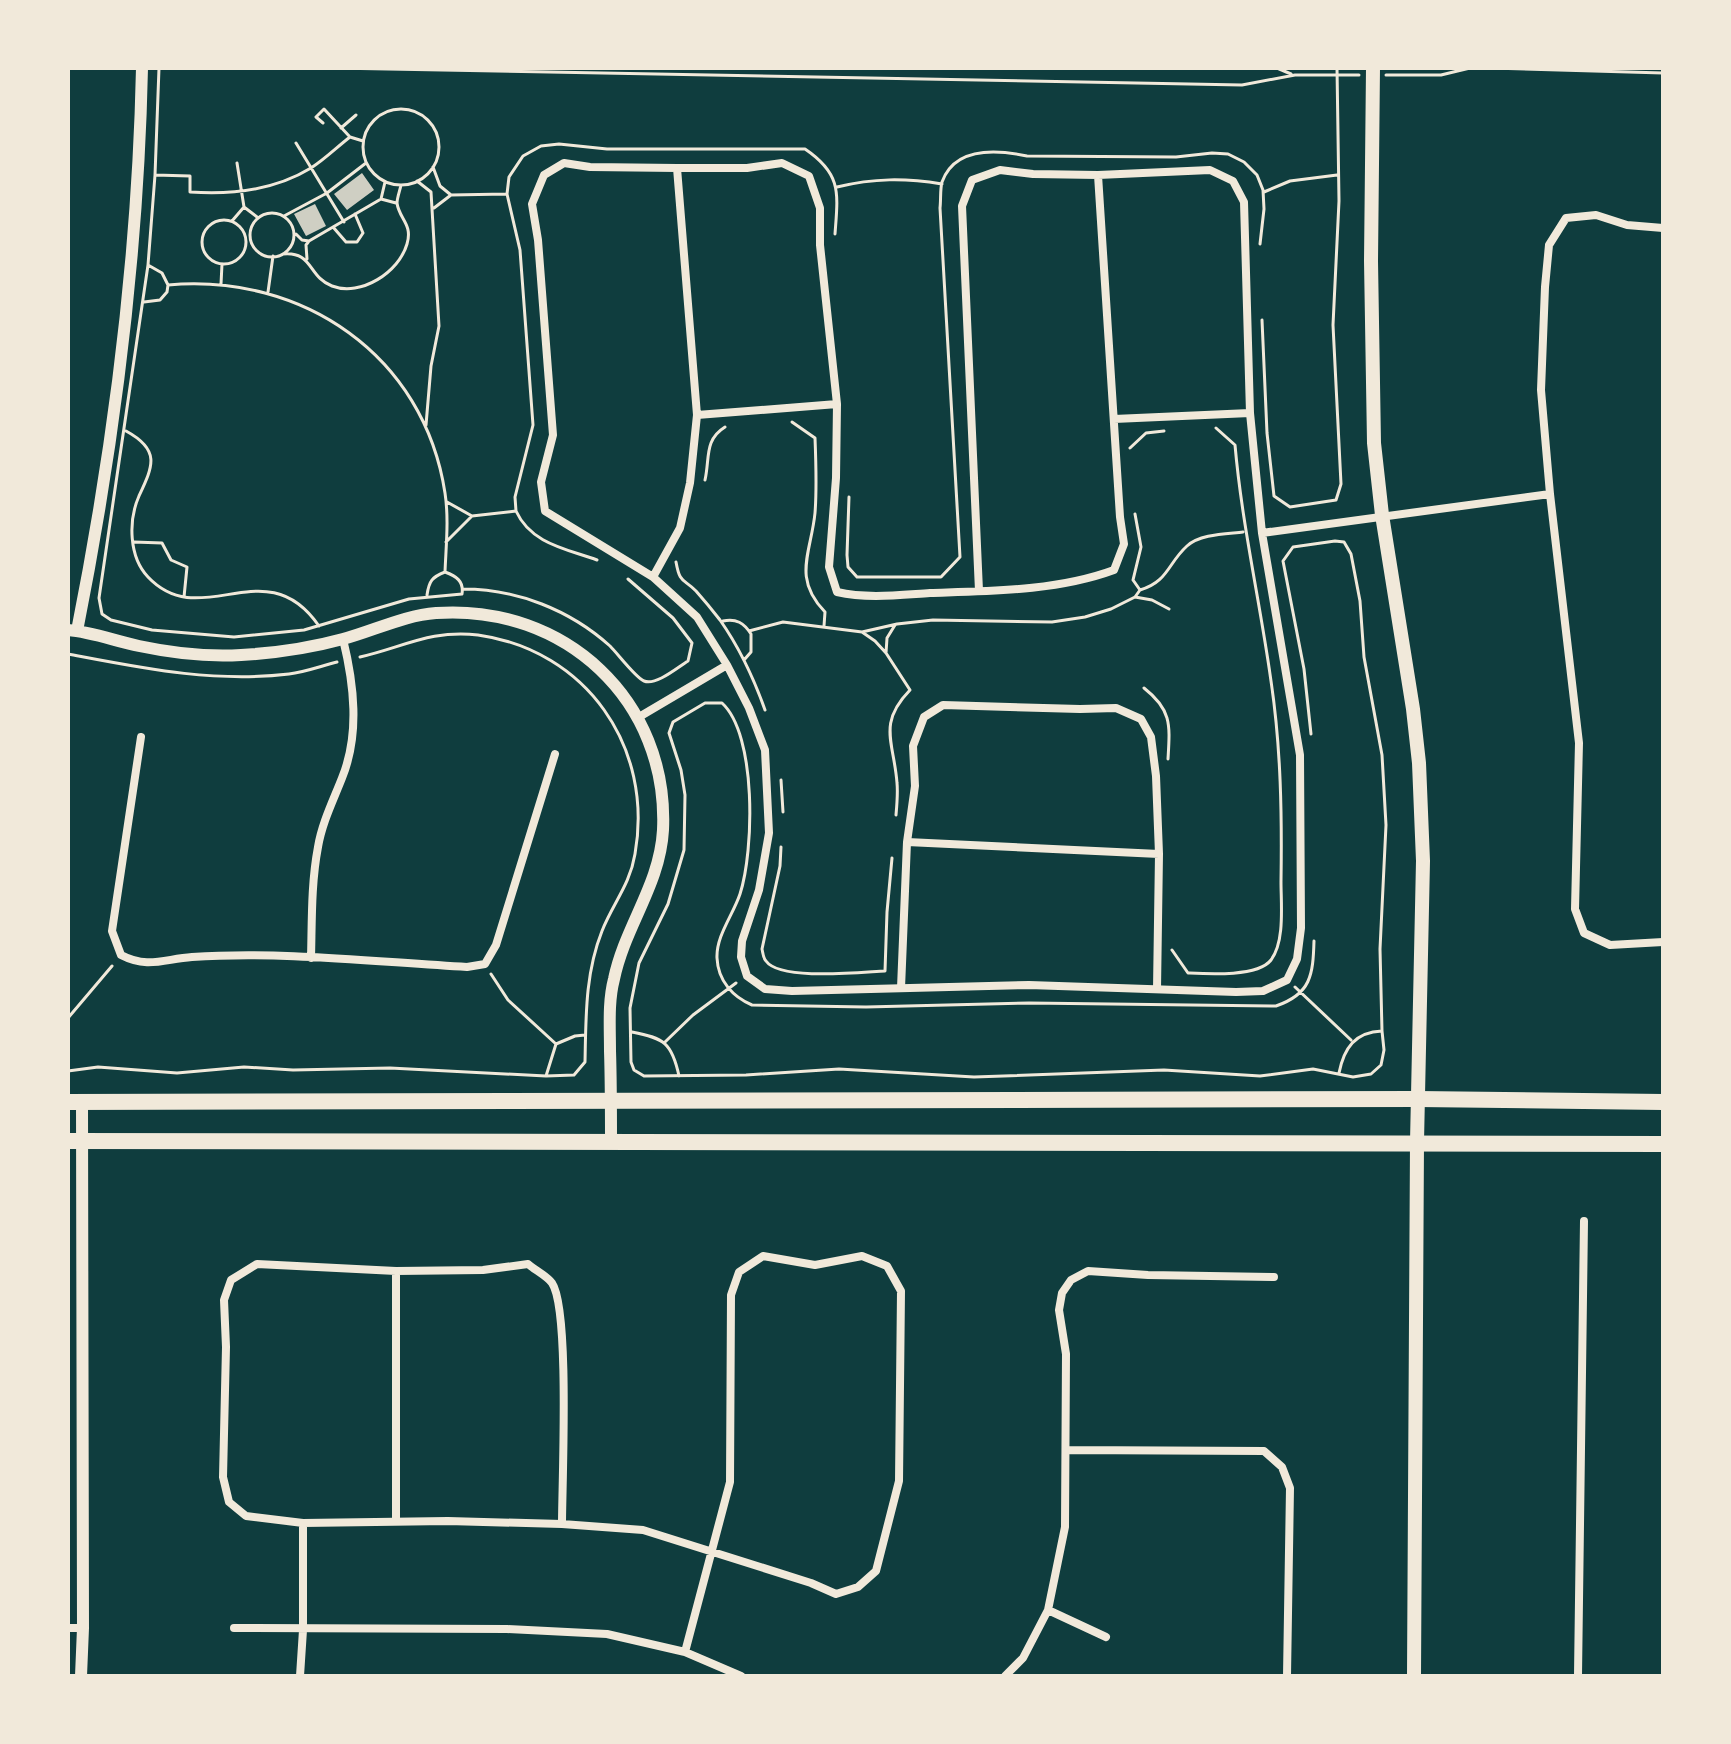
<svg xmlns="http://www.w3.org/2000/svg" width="1731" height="1744" font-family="'Work Sans',sans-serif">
<rect width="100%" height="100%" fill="#0f3d3e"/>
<!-- building -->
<path fill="#cfcfc3" d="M362,173L374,190L347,210L334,194Z
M315,204L326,226L306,236L294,214Z"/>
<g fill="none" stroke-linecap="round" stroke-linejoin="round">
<!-- path -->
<path stroke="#f1e9da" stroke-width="3" d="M333,68L1242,85L1295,75H1359
M1277,68L1291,74
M1490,68L1663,73
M1386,75H1441L1470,68
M363 147a38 38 0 1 1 76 0a38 38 0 1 1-76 0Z
M323,123L316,117L324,109L350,137L363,141
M341,128L356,115
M296,143L344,222
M433,167L440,186L451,195
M155,175L159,68
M417,181L431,192L439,326L431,366L426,425
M837,187C874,178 905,178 942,184
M1264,192L1290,181L1337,175
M381,199L396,203
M244,207L257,217
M434,208L451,195L506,194
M250 235a22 22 0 1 1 44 0a22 22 0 1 1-44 0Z
M284,216L327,193L366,163
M202 242a22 22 0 1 1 44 0a22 22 0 1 1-44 0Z
M232,221L244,207L237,163
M333,227L346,242H357L363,233L355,214
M296,234L302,240L309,241
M283,254C313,251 308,277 332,286C361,297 399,272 407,244C413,224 399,219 397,203C397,198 400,190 401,185
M307,259L306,245L309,241L381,199L385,182
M148,265L162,273L168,285C302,273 424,355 445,493C449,519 446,546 445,572C456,576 464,581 462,594L409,599L304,630L234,637L152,630L111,620L102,614L99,598Z
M148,265L155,175L190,176V192C232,195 275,190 311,168C325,159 337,147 350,137
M221,284L222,264
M268,292L273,256
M144,302L160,300L167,292L168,285
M1262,320L1267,433L1274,496L1290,507L1336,500L1341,484L1333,325L1339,201L1337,68
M792,422L815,438C816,463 817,488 815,513C811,553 792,578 825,612L824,626
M126,431C161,450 153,466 139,496C128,521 129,557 148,577C202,634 265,548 319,626
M1130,448L1146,433L1164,431
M705,480C710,458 704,440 725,427
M849,497L847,555L848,567L857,577H941L960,557L940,208C941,200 940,189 942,182C955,146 999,150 1027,156L1176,157L1212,153L1228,154L1244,162L1257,175L1263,190L1264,209L1260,244
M447,502L472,516
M516,511L515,497L533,425L520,250L507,194L509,177L523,156L541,146L559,144L607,149H805C842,174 838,193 835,234
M1135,514L1141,547L1133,580L1140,590
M134,542L162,543L171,560L187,567L184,597
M446,542L472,516L516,511C531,544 567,549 597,560
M676,562C680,584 683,578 696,591C704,600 713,611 720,620C739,647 754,679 765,710
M463,589C517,589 570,610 610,646C618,654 636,678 644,681C656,686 678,667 688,661L692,643L673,618L628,579
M427,595C429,581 432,577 445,572
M1135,597L1152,600L1169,609
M723,621C736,618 744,623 751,634V652L744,660
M895,625L887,638L886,653L910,690C877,724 894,742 897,783C898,793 897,804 896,815
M749,631L783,622L862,632L897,624L933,620L1052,622L1085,617L1111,609L1135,597L1140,590C1168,582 1168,563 1187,546C1200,534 1226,534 1243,532
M862,632L875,641L886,653
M68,654C142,668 213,683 289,674C305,672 321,666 337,662
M1144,688C1172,710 1170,725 1168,759
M1311,734L1304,669L1283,561L1293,547L1335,541L1344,542L1351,554L1360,601L1364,657L1382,755L1386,825L1380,949L1382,1031C1355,1032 1344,1048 1339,1073
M781,780L783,812
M781,847L780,866L762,949C763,953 763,958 766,961C780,981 862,972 885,971L887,912L892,858
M1314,941C1313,975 1311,994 1276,1006L1029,1003L866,1007L752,1005C733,997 718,981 717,958C716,936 733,915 740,894C754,851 757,735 722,703H705L673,722L669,733L681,770L685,795L684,850L668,904L639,963L630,1008L631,1062L634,1070L644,1076L746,1075L839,1069L974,1077L1164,1070L1260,1076L1313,1069L1353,1077L1371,1074L1381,1065L1384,1050L1382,1031
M1172,950L1188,973C1208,974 1258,977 1271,960C1285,941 1281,905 1281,882C1282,815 1281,748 1271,681C1260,602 1242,525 1235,445L1216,428
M491,974L508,1000L556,1044
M1295,987L1351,1040
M68,1018L112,966
M632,1032C664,1038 672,1043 679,1076
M665,1042L693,1015L736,983
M68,1071L98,1067L177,1073L244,1067L293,1070L390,1068L546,1076L574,1075L585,1062C586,1017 585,974 602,931C613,903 630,885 635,854C654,747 586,650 478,635C432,629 401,648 360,657
M546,1076L556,1044L575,1036L585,1035"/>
<!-- minor -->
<path stroke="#f1e9da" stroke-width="8" d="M1663,228L1627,225L1596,215L1566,218L1549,245L1545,287L1541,390L1550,494L1579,743L1575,909L1584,933L1610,945L1663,942
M697,415L837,404
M1114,419L1250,413
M1262,533L1550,494
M653,577L680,528L690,483L697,415L677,168
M979,591L962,206L972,180L1000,170L1033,174L1098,175L1210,170L1233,181L1244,202L1250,413L1262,533L1300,755L1301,928L1297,959L1287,980L1263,991L1236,992L1029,985L792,991L765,989L747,976L741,957L742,941L759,890L769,833L765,750L749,708L727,665L697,617L653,577L545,511L541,482L553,435L538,240L532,204L544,175L564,163L590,167L677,168H747L782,163L809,176L820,208V245L837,404L836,478L829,567L837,592C867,599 899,595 930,593C991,591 1057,591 1114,570L1124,544L1120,517L1098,175
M639,717L727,665
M141,737L112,931L121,955C148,969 164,959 192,957C283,951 376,962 467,967L485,964L496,945L555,754
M907,842L1159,854
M311,958C312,921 311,884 318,847C322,823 333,801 342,778C360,734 354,684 343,639
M901,988L907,842L915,786L913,746L924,717L943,705L1080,709L1116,708L1141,719L1151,737L1156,776L1159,854L1157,989
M396,1271V1520
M1066,1450L1264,1451L1282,1467L1290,1488L1287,1676
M562,1524C562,1483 570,1309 552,1283C547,1276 535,1270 528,1264L483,1270L396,1271L257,1264L231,1280L224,1300L226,1347L223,1477L229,1502L246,1516L303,1523L448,1521L562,1524L643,1530L811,1583L836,1594L858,1587L876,1571L899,1481L901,1291L887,1266L862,1256L815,1265L763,1256L739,1272L731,1295L730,1482L685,1652
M1048,1610L1106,1637
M68,1628H83
M234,1628L507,1629L607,1634L685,1652L741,1676
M300,1676L303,1630V1523
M1005,1676L1023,1658L1048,1610L1065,1527L1066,1354L1059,1310L1062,1293L1071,1280L1088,1271L1148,1275L1274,1277
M1578,1676L1584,1221"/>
<!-- tertiary -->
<path stroke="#f1e9da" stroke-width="12" d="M68,630C92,632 115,641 139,646C172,653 208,657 241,655C276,653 310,648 343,639C373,631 405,615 436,613C565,604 669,701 663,830C660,885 625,926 614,979C608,1002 610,1027 610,1051C611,1081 611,1112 611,1142
M77,631C114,445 138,258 142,68
M81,1676L83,1628L82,1102"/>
<!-- secondary -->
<path stroke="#f1e9da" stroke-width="14" d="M1373,68L1371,261L1374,443L1382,515L1413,709L1419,763L1423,861L1417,1142L1414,1676"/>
<!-- primary -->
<path stroke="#f1e9da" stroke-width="16" d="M68,1102L1418,1099L1663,1102
M68,1141L1663,1144"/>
</g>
<!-- border -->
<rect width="1731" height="1744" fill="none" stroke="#f1e9da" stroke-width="140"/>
</svg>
